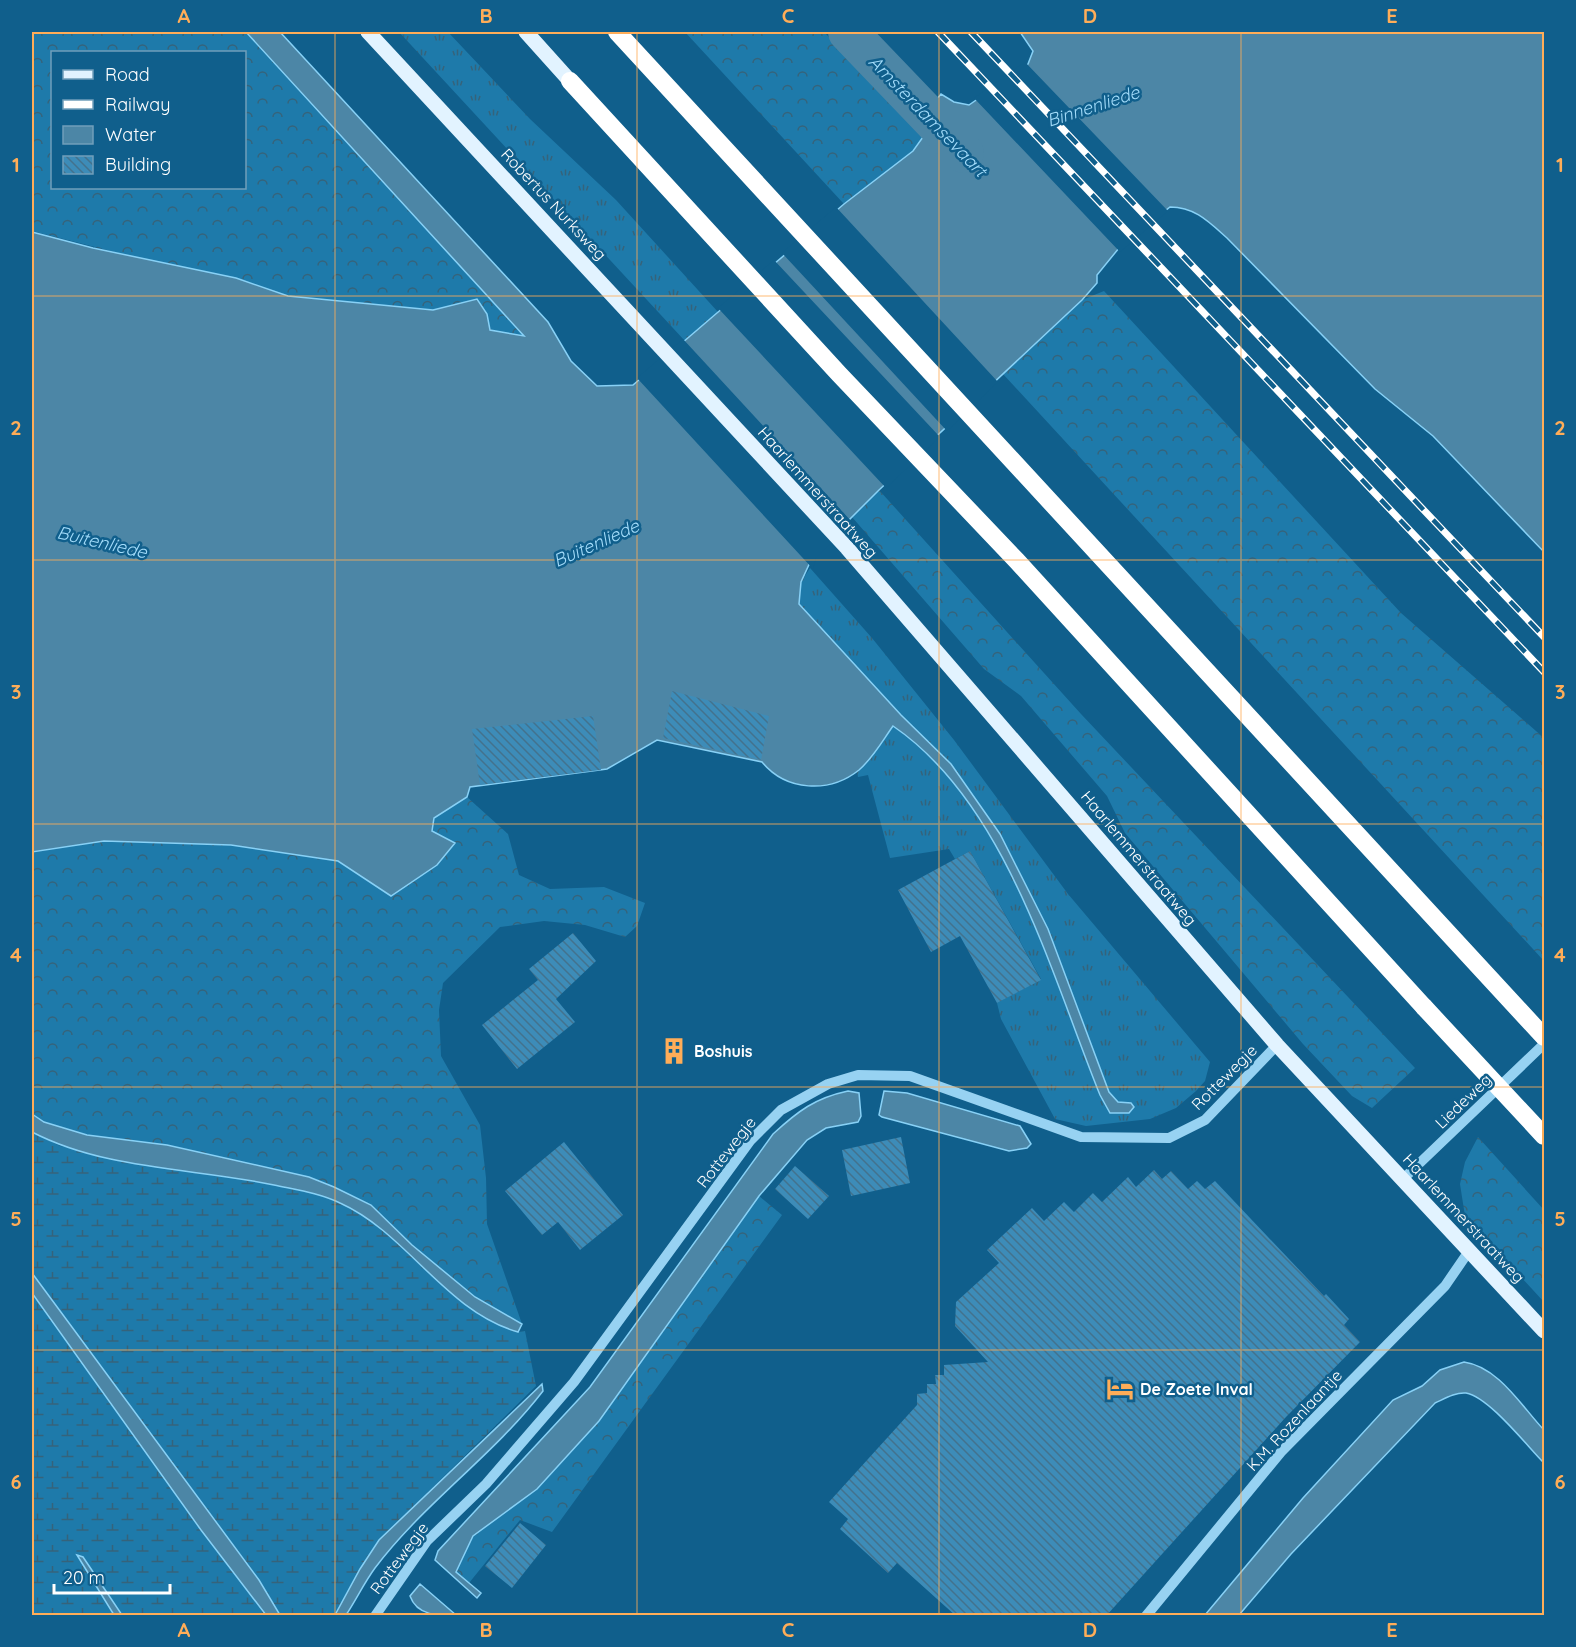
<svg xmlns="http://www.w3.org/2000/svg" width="1576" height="1647" font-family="Quicksand,sans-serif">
<defs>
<pattern id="grass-tufts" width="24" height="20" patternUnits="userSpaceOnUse" patternTransform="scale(1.5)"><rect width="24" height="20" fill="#1e7aaa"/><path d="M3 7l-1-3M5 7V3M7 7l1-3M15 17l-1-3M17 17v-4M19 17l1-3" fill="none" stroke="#35637b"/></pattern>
<pattern id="forest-crowns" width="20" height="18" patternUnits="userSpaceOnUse" patternTransform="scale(1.5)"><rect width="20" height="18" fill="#1e7aaa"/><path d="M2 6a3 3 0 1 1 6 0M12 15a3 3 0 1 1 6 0" fill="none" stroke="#35637b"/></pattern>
<pattern id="wetland-marsh" width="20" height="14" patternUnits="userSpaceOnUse" patternTransform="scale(1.5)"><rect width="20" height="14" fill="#1e7aaa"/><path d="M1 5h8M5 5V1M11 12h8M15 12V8" fill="none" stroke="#35637b"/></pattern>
<pattern id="building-back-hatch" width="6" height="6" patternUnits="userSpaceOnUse" patternTransform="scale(1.5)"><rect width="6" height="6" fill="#3d8cb8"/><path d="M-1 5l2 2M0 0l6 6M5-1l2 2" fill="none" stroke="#43728d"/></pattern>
</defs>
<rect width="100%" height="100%" fill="#105f8c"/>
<!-- grass -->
<path fill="url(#grass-tufts)" d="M399,32H448L530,119L616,200L718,312L685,341Z
M810,568L872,638L954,740L1068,894L1210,1062L1205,1081L1196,1091L1176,1108L1150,1119L1086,1126L1055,1119L1001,1019L997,1003L1041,979L970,851L955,859L949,849L890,858L868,775L858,777L857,772L867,763L893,725C1015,809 1050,986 1110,1113L1128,1102H1118L1109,1092L1048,929L1000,834L951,764L901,715L799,604L801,582Z"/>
<!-- forest -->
<path fill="url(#forest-crowns)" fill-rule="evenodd" d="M32,32H246L525,337L288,296L32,231ZM52,52H244V188H52Z
M685,32H824L920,131L923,139L913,151L844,204Z
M1104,291L1401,613L1544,738V961L1003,374L1082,300Z
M879,490L1081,714L1415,1068L1372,1108L1352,1096L1303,1044L1125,833L1107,796L1021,696L984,669L852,517Z
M467,797L508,834L519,875L550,889L604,887L645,903L637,926L625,937L585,925L544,921L500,927L443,983L439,1010L441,1056L480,1125L486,1178L487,1224L522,1324L475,1297L412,1245L371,1205L309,1177L167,1145L87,1135L44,1122L32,1114V852L104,841L231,845L338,861L391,896L437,865L455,843L432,831L434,817Z
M1478,1137L1544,1210V1302L1465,1216L1460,1184L1465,1162Z
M759,1196L782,1215L552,1532L520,1520L469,1583L456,1572L473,1536L537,1489L599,1421Z"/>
<!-- wetland -->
<path fill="url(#wetland-marsh)" d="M32,1132L60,1146L138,1162L228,1175L317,1194L340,1203L368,1217L479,1315L518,1332L525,1331L536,1386L379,1540L360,1569L335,1615H280L259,1580L32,1273Z
M32,1293L201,1530L266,1615H122L83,1557L78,1556L114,1615H32Z"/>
<!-- water -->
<path fill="#4c86a6" stroke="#88d1f6" stroke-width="1.5" d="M246,32H280L548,322L571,361L597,386L633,385L844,204L913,151L923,137L915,126L941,94L954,102L969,105L1028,64L1033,51L1020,32H1544V552L1433,436L1375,389L1227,238C1209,222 1195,207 1170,207L1119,248L1097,275V283L1082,300L879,490L813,556L801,582L799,604L901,715L951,764L1000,834L1048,929L1109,1092L1118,1102L1131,1103L1134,1107L1129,1113H1110L1100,1095C1051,974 1006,803 893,726C883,740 873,758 859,770C829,794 786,791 762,762L657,740L607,769L470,787L467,797L434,818L432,831L455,843L437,865L391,896L338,861L231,845L104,841L32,852V232L93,248L236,278L288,296L433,310L477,299L487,314L490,330L524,336Z
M848,1091L859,1093L861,1116L858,1122L826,1128L807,1140L759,1196L599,1421L537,1489L473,1536L456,1572L481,1593L477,1598L435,1560L438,1551L590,1387L773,1134C798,1111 815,1098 848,1091Z
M884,1091L907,1093L1020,1126L1031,1144L1027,1148L1009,1151L882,1117L879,1115Z
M32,1114L44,1122L87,1135L167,1145L309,1177L334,1187L371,1205L412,1245L475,1297L522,1324L518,1332C445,1311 407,1233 340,1203C319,1193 297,1190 274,1185C194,1168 105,1170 32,1132Z
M32,1273L259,1580L280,1615H266L201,1530L32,1293Z
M1464,1362C1499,1367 1522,1407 1544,1430V1463C1527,1446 1489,1397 1466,1393C1455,1392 1444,1399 1435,1403L1291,1554L1239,1615H1205L1303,1498L1393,1400L1422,1386L1440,1370Z
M542,1384L543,1391C493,1456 424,1503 375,1568C364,1583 356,1600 346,1615H335L360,1569L379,1540Z
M77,1555L83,1557L122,1615H114Z
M420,1584L456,1615C439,1616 417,1616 410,1596Z"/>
<!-- pier -->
<path fill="#105f8c" d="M1025,62L1168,211L1120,252L974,98Z
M836,207L998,382L947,431L782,253Z
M774,260L940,437L886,488L718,308Z
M683,339L852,522L816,558L813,569L637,378Z"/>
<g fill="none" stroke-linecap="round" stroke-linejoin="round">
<!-- canal -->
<path stroke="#4c86a6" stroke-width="40" d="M848,32L964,153"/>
</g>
<!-- building -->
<path fill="url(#building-back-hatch)" d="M672,691L769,716L761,760L663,738Z
M593,716L601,770L480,785L472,729Z
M970,851L1041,980L997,1003L960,936L931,952L898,890Z
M573,933L596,961L556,999L575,1022L517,1069L482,1025L538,980L529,969Z
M901,1137L910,1183L851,1196L842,1150Z
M564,1142L623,1215L580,1250L558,1222L542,1235L505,1191Z
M795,1166L829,1196L808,1219L775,1189Z
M1154,1170L1162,1179L1171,1171L1188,1189L1197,1181L1205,1189L1215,1181L1324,1296L1326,1294L1349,1319L1344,1325L1360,1342L1286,1417L1106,1616H956L897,1563L888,1573L840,1529L848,1519L829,1502L917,1405V1394L927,1393V1384H936L935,1375H944V1365L988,1362L955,1326L956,1302L999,1263L987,1250L1032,1208L1044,1221L1064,1202L1074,1212L1093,1193L1102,1202L1128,1177L1136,1187Z
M520,1523L546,1545L512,1588L485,1566Z"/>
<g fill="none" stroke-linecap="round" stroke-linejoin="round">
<!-- minor -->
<path stroke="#97d2f2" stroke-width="10" d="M1403,1179L1544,1044
M375,1616L427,1541L486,1484L574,1382L750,1141L781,1110L828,1084L858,1075L910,1076L1081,1137L1169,1138L1205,1120L1277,1045
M1146,1616L1281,1452L1445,1286L1469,1251"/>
<!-- major -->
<path stroke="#e2f3ff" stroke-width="15" d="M368,32L847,548L1277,1045L1544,1331
M526,32L570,81"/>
<!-- highway -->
<path stroke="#fff" stroke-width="18" d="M617,32L1544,1037
M570,81L839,374L1017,561L1424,1007"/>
<defs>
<path id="rail" d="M938,32L1544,672
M971,32L1544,637"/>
</defs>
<!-- rail casing -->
<use href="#rail" stroke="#fff" stroke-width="7"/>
<!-- rail -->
<use href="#rail" stroke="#105f8c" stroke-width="4.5" stroke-dasharray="14" stroke-linecap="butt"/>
<!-- highway-bridge -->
<path stroke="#fff" stroke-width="18" d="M1424,1007L1544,1136"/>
</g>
<!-- grid -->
<path fill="none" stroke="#ffad58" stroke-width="1.5" stroke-opacity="0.55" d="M335,32V1616M637,32V1616M939,32V1616M1241,32V1616M32,296H1544M32,560H1544M32,824H1544M32,1087H1544M32,1350H1544"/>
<!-- icons -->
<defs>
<symbol id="building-bare" viewBox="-9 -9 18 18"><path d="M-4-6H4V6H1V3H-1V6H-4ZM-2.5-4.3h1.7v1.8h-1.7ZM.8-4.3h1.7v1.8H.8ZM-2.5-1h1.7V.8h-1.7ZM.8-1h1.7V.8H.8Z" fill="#ffad58" stroke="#105f8c" stroke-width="2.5" paint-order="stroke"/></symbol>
<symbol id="hotel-bare" viewBox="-9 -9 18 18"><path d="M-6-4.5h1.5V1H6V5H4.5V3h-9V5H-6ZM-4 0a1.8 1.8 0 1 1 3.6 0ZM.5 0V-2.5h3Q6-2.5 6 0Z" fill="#ffad58" stroke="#105f8c" stroke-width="2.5" paint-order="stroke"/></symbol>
</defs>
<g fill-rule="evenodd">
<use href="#building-bare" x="655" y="1032" width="38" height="38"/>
<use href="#hotel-bare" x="1101" y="1370" width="38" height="38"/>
</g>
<g text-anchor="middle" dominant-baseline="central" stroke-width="5" stroke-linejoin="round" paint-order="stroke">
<!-- street labels -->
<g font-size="16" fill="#fff" stroke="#105f8c">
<text transform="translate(554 204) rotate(47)">Robertus Nurksweg</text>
<text transform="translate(818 492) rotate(48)">Haarlemmerstraatweg</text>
<text transform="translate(1139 858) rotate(50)">Haarlemmerstraatweg</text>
<text transform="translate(1224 1077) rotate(-45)">Rottewegje</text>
<text transform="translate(1463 1101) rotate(-44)">Liedeweg</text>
<text transform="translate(726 1152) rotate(-52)">Rottewegje</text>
<text transform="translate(1464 1218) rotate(47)">Haarlemmerstraatweg</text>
<text transform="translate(1294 1420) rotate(-47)">K.M. Rozenlaantje</text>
<text transform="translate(399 1558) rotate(-53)">Rottewegje</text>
</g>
<!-- poi labels -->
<g font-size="16" font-weight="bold" fill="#fff" stroke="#105f8c" text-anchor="start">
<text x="694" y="1051">Boshuis</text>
<text x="1140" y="1389">De Zoete Inval</text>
</g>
<!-- water labels -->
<g font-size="18" font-style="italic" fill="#a3dcfa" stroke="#105f8c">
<text transform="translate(1093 106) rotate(-18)">Binnenliede</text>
<text transform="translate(928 116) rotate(46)">Amsterdamsevaart</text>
<text transform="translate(102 542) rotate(13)">Buitenliede</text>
<text transform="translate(596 543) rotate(-24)">Buitenliede</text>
</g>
</g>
<!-- border -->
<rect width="1576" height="1647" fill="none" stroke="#105f8c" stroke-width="66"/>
<!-- legend -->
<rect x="51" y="51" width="195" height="138" fill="#105f8c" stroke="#709fba" stroke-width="1.5"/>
<rect x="63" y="70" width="30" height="9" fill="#e2f3ff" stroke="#709fba" stroke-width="1.5"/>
<text x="105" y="81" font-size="18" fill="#ffffff">Road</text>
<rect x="63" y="100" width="30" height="9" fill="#ffffff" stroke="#709fba" stroke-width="1.5"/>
<text x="105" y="111" font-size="18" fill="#ffffff">Railway</text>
<rect x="63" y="126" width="30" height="18" fill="#4c86a6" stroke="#709fba" stroke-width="1.5"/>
<text x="105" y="141" font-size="18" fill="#ffffff">Water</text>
<rect x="63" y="156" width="30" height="18" fill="url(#building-back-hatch)" stroke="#709fba" stroke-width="1.5"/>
<text x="105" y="171" font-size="18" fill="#ffffff">Building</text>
<!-- scale -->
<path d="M54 1584v9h116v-9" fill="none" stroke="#ffffff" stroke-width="3"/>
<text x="63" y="1584" font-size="18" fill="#ffffff" stroke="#105f8c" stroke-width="4.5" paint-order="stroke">20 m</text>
<rect x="33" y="33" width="1510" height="1581" fill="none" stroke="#ffad58" stroke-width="2"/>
<g font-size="20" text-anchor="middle" font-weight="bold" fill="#ffad58">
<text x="184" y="23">A</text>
<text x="486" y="23">B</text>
<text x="788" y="23">C</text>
<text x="1090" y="23">D</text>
<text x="1392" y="23">E</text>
<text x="16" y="172">1</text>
<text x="1560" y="172">1</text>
<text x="16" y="435">2</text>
<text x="1560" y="435">2</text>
<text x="16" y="699">3</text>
<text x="1560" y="699">3</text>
<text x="16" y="962">4</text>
<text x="1560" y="962">4</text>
<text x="16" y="1226">5</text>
<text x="1560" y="1226">5</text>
<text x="16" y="1489">6</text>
<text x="1560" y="1489">6</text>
<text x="184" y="1637">A</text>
<text x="486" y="1637">B</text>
<text x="788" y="1637">C</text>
<text x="1090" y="1637">D</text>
<text x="1392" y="1637">E</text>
</g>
</svg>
